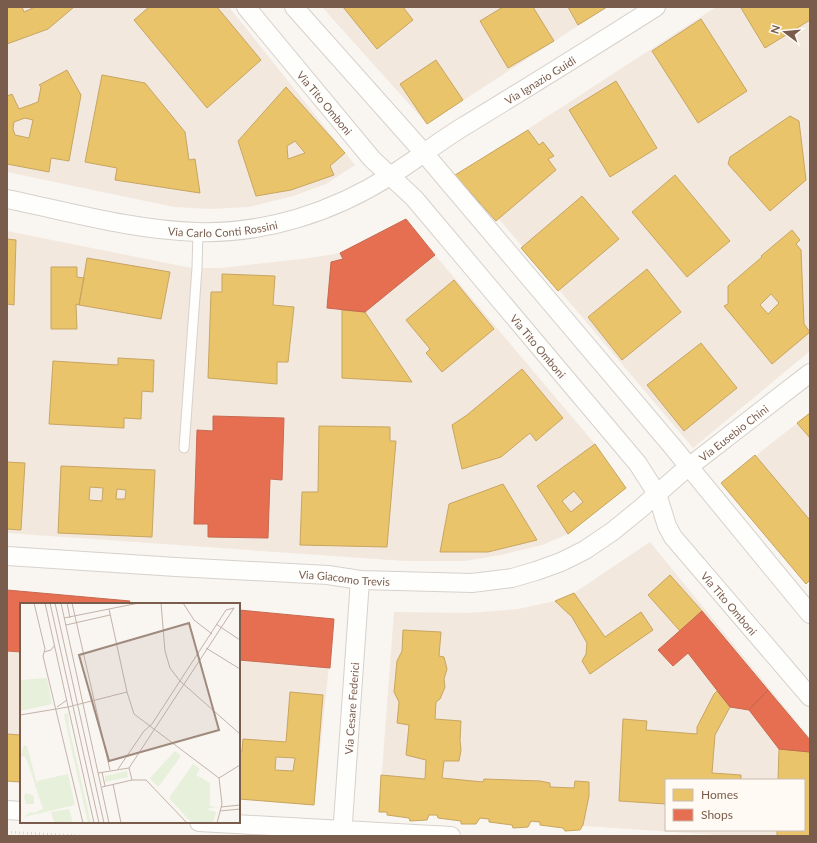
<svg xmlns="http://www.w3.org/2000/svg" width="817" height="843" font-family="Lato,sans-serif">
<rect width="100%" height="100%" fill="#f9f5f0"/>
<!-- residential -->
<path fill="#f2e8de" fill-rule="evenodd" d="M7,7H229L355,165L326,184L293,196L249,207L211,209L174,207L7,172Z
M322,7H607L427,124Z
M716,7H810V351L693,448L460,173Z
M7,231L191,268H221L310,258L340,253L435,255L595,444L626,488L568,534L542,545L501,555L465,561H405L7,533Z
M810,413V580L806,584L721,483Z
M650,542L810,738V836H732L379,812L394,612L468,613L518,609L555,601L574,593ZM666,780H804V830H666Z
M7,592L154,604H21V783L7,782Z
M239,611L334,619L314,805L239,799Z"/>
<!-- homes -->
<path fill="#e9c46a" stroke="#c8a561" fill-rule="evenodd" d="M7,7H22L24,12L35,7H74L48,29L7,44Z
M149,7H217L261,60L207,108L134,20Z
M343,7H403L413,20L377,49Z
M503,7H533L554,41L508,68L480,21Z
M568,7H607L578,25Z
M742,7H810V20L765,48L741,8Z
M701,19L747,91L698,123L652,51Z
M436,60L463,100L427,124L400,84Z
M67,70L81,95L69,161L51,158L49,172L7,164V96L12,94L19,109L38,102L41,87L39,85ZM25,118L33,120L29,138L15,135L13,129L14,122Z
M102,75L145,83L185,132L189,160L195,159L200,193L115,180L117,168L85,162Z
M616,81L657,148L610,177L569,110Z
M286,87L345,153L330,166L334,175L291,190L256,196L238,141ZM295,141L305,153L288,159L287,146Z
M790,116L799,121L806,180L770,211L728,164L730,157Z
M528,130L539,145L543,142L554,156L548,159L556,170L496,221L455,175Z
M675,175L730,241L687,277L632,212Z
M582,196L619,239L558,291L521,248Z
M792,230L800,240L796,244L801,250L804,324L810,332L772,364L724,306L728,304V286L762,257L761,256ZM771,294L779,303L768,314L760,305Z
M7,239L16,240L14,305L7,304Z
M87,258L170,272L161,319L79,305Z
M51,267H77V277L84,278L79,305L76,304L77,329H51Z
M647,269L681,312L622,360L588,317Z
M222,274L275,276L273,305L294,307L288,362H277V384L208,378L211,292H222Z
M454,280L494,329L442,372L426,353L430,349L406,320Z
M342,310L365,312L412,382L342,378Z
M701,343L737,388L684,431L647,385Z
M118,358L154,360L153,392L142,391L141,419L124,418V428L49,424L53,361L118,365Z
M522,369L563,418L536,441L530,433L501,457L462,469L452,425L467,415Z
M810,413V438L797,423Z
M319,426L390,427V441H396L387,547L300,545L302,492H318Z
M595,444L626,488L568,534L537,486ZM574,491L583,502L571,512L562,501Z
M755,455L809,519L810,518V580L806,584L721,483Z
M7,462L25,463L21,530L7,529Z
M61,466L155,470L152,537L58,533ZM90,487L103,488L102,501L89,500ZM117,489L126,490L125,499H116Z
M503,484L537,540L488,552H440L449,504Z
M670,575L702,611L680,631L648,595Z
M574,593L605,637L641,612L653,630L590,674L582,661L586,654L587,643L572,617L555,601Z
M403,630L441,632L439,656L444,657L447,669L444,679L445,687L440,699L436,702L435,719L461,721L460,740L461,750L459,761H444L442,778L483,782L484,779L540,781L550,783V787L574,788L575,781L589,782V796L583,825L580,830L565,831L563,828L540,825V822L531,821L528,827L513,828L512,825L489,822V819L480,818L476,824H461V821L438,818L437,815H429L427,820L410,821L409,818L387,815V812H379L381,775L425,779L426,760L406,755L409,725L397,723L399,702L394,692L397,661L402,651Z
M717,691L730,707L715,735L712,773L741,775V780H666V804L619,801L623,719L647,721L646,730L697,734V727L714,694Z
M290,692L323,695L314,805L239,799V751H242L243,739L286,742ZM276,757L295,758L293,771L275,770Z
M7,734L21,735V782L7,781Z
M779,749L810,752V836H777V830H804V780H778Z"/>
<!-- shops -->
<path fill="#e76f51" stroke="#c66950" d="M406,219L435,255L365,312L327,308L331,262L343,259L340,253Z
M213,416L284,418L282,480L270,479L268,538L208,537V524H194L197,430L213,431Z
M7,590L130,601L129,604H21V652L7,651Z
M239,610L334,619L330,668L239,660Z
M702,611L768,690L749,710L730,707L688,653L673,666L658,650Z
M768,690L810,740V752L779,749L749,710Z"/>
<g fill="none" stroke-linecap="round" stroke-linejoin="round">
<defs>
<path id="lane" d="M184,448L197,268L198,232"/>
<g id="street">
<path id="s1" d="M246,7L372,159L414,198L638,464L657,494L667,526L673,537L810,697"/>
<path d="M294,7L424,153L672,446L810,614"/>
<path id="s2" d="M7,199C70,212 133,230 197,232C266,234 333,212 390,176C414,161 437,143 461,128C527,88 591,48 656,7"/>
<path id="s3" d="M7,556L176,567L328,575L360,580L472,583L512,578L536,571L561,562L585,550L613,531L640,509L681,473L810,373"/>
<path d="M7,810L21,811"/>
<path d="M199,822L451,836"/>
<path id="s4" d="M342,836L360,580"/>
</g>
</defs>
<!-- lane casing -->
<use href="#lane" stroke="#d7d1cb" stroke-width="11"/>
<!-- street casing -->
<use href="#street" stroke="#d7d1cb" stroke-width="20"/>
<!-- path -->
<path stroke="#dcd5d0" stroke-width="2.5" stroke-dasharray="1 3" stroke-linecap="butt" d="M7,832L84,836"/>
<!-- lane -->
<use href="#lane" stroke="#fefefd" stroke-width="9"/>
<!-- street -->
<use href="#street" stroke="#fefefd" stroke-width="18"/>
</g>
<g text-anchor="middle" dominant-baseline="central" stroke-width="4" stroke-linejoin="round" paint-order="stroke">
<!-- street labels -->
<g font-size="11" fill="#7a5c4d" stroke="#fffaf3">
<text stroke="none"><textPath href="#s2" startOffset="575">Via Ignazio Guidi</textPath></text>
<text stroke="none"><textPath href="#s1" startOffset="124">Via Tito Omboni</textPath></text>
<text stroke="none"><textPath href="#s2" startOffset="219">Via Carlo Conti Rossini</textPath></text>
<text stroke="none"><textPath href="#s1" startOffset="448">Via Tito Omboni</textPath></text>
<text stroke="none"><textPath href="#s3" startOffset="774">Via Eusebio Chini</textPath></text>
<text stroke="none"><textPath href="#s3" startOffset="338">Via Giacomo Trevis</textPath></text>
<text stroke="none"><textPath href="#s1" startOffset="771">Via Tito Omboni</textPath></text>
<text stroke="none"><textPath href="#s4" startOffset="128">Via Cesare Federici</textPath></text>
</g>
</g>
<!-- overview -->
<g transform="translate(20 603)">
<rect width="220" height="220" fill="#f9f5f0"/>
<path d="M27,75L32,101L0,108V77ZM48,110L49,124L71,220H68L45,117L44,111ZM4,142L7,143L17,181V178L48,171L55,202L4,214L10,209L14,210L23,206L9,163L5,154L0,153ZM155,148L161,153L139,183L136,182L130,175ZM173,161L180,166L176,172L190,180V203L197,204L186,206L196,209L193,220H172L149,195ZM107,168L108,174L85,179V173ZM6,190L14,193V201H6L4,193ZM49,206L53,220L34,219L31,209Z" fill="#e7f0db"/>
<path fill="none" stroke="#c2b3aa" stroke-width="1" d="M14,0L25,46L23,53L63,220M25,0L74,220M30,0L79,220M35,0L84,220M41,0L89,220M47,0L50,15M52,0L90,167M141,0L145,48L150,65L160,78L220,131M163,0L174,17L192,31M89,6L107,89L114,111L199,175M44,15L119,0M196,21L220,37M46,22L90,12M186,45L220,66M24,49L31,47L34,43M37,104L47,97M0,112L48,104L107,89M98,166L124,128L132,121L206,7L214,5L109,165M82,169L85,183M78,170L109,165L112,177L82,184M199,175L220,162M112,177H126L167,220M93,181L101,220M201,204L220,202M200,208L220,206M197,220L202,201L199,175"/>
<path fill="#9f8a7d" fill-opacity="0.15" stroke="#9f8a7d" stroke-width="2" d="M169,20L199,127L89,158L59,52Z"/>
<rect width="220" height="220" fill="none" stroke="#7a5c4d" stroke-width="2"/>
</g>
<!-- border -->
<rect width="817" height="843" fill="none" stroke="#7a5c4d" stroke-width="16"/>
<!-- legend -->
<rect x="665" y="779" width="140" height="52" fill="#fffaf3" stroke="#cabbb1"/>
<rect x="673" y="789" width="20" height="12" fill="#e9c46a" stroke="#cabbb1"/>
<text x="701" y="799" font-size="12" fill="#7a5c4d">Homes</text>
<rect x="673" y="809" width="20" height="12" fill="#e76f51" stroke="#cabbb1"/>
<text x="701" y="819" font-size="12" fill="#7a5c4d">Shops</text>
<!-- north arrow -->
<g transform="translate(785 32) rotate(286)" stroke="#fffaf3" stroke-width="3" paint-order="stroke">
<path d="M0-3L7 15L0 10L-7 15Z" fill="#7a5c4d"/>
<text y="-6" font-size="11" font-weight="bold" text-anchor="middle" fill="#7a5c4d">N</text>
</g>
</svg>
